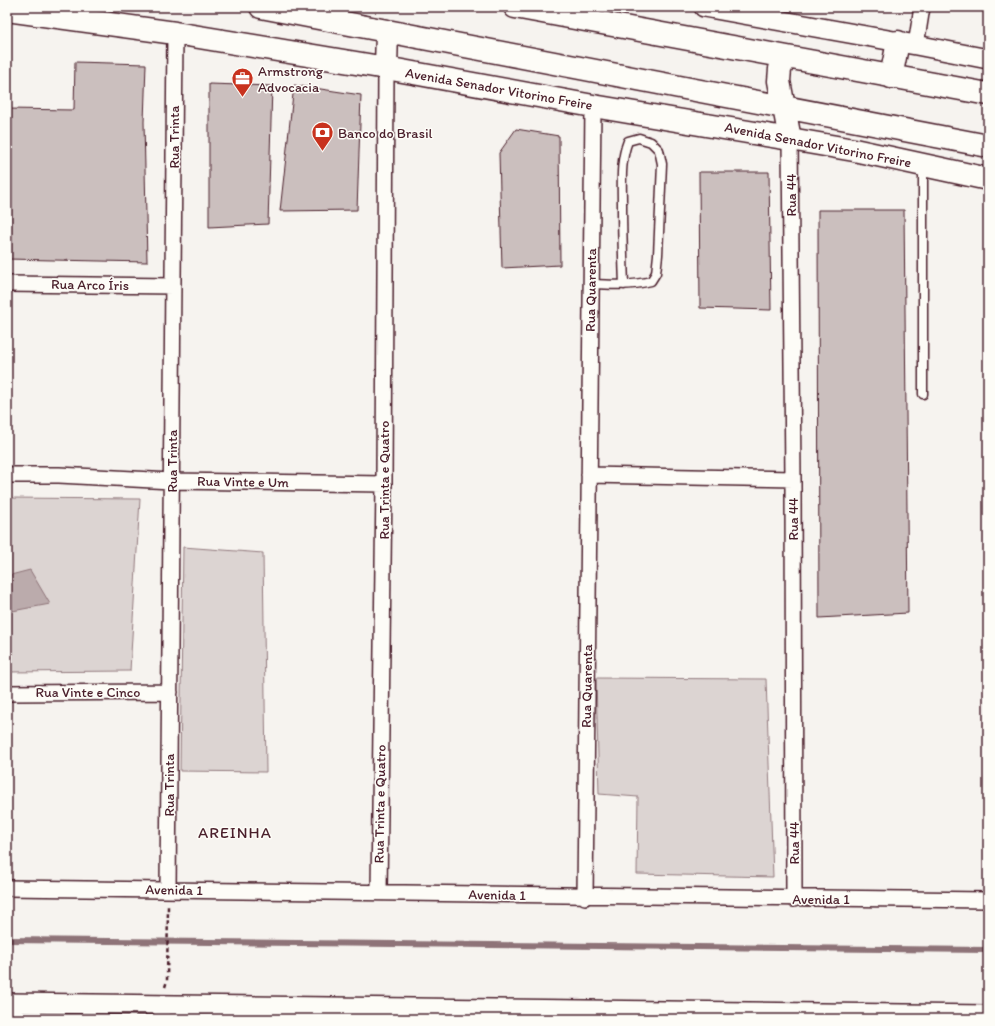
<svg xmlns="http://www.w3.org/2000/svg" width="995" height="1026" font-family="Itim,sans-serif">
<rect width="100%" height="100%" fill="#f6f3ef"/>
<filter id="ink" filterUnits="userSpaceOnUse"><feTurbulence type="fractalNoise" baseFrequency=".025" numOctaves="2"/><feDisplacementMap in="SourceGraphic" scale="8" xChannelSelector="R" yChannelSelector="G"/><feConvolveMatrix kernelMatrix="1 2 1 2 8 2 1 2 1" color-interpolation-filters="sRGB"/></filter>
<g filter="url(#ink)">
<!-- green -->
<path fill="#dcd4d2" stroke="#937a7e" d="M7,498L140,499L130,671L7,672Z
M183,547L263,553L266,772L180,771Z
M596,678L766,679L773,877L637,874L638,797L599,794Z"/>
<!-- water -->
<path fill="#bbabac" stroke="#8e7378" d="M30,570L50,604L7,612V576Z"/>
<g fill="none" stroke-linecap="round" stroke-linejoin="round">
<!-- stream -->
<path stroke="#8e7378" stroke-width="6" d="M7,940L988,950"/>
</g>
<!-- building -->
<path fill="#cbbfbe" stroke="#4a1f2b" d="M75,62L146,64L144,122L147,262L7,259V109L74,110Z
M209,84L272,86L268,224L209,227Z
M294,85L361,95L357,210L280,211Z
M516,129L559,136L560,265L502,268L499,153Z
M699,172H769L771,310L700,308Z
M818,210H904L908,613L819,618Z"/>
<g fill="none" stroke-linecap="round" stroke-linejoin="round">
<defs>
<path id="service" d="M923,166V394
M591,284C611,285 631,286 651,281L656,273L658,255L662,164L659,150L651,142L639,138L628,141C620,161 622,183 622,205C622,231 623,258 624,285"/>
<path id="minor" d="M916,45L922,7
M790,139L793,479L794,899
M7,284L173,286
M7,475H59L171,481L384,484
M589,475L793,479
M7,693L170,692
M7,888C334,891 661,898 988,900
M168,890L175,33
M379,892L384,484L386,68
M585,897L593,106
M161,1004L163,1019
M327,1007L329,1019"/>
<path id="tertiary" d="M704,7L916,45L988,59
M7,1003L988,1015"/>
<path id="secondary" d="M7,10L175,33L386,68L593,106L790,139L854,150L988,179"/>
<path id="primary" d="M261,7L988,146
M515,7L988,94
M786,58L780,69L779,81L790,139
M386,68L387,31
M891,77L898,42"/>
</defs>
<!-- service casing -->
<use href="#service" stroke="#4a1f2b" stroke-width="11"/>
<!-- minor casing -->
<use href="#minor" stroke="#4a1f2b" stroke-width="18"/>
<!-- tertiary casing -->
<use href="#tertiary" stroke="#4a1f2b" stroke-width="22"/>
<!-- secondary casing -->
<use href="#secondary" stroke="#4a1f2b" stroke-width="25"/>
<!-- primary casing -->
<use href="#primary" stroke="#4a1f2b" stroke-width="25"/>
<!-- path -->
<path stroke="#4a1f2b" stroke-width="2.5" stroke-dasharray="4 3" stroke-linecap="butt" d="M165,987L167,981L168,906"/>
<!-- service -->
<use href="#service" stroke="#fdfcf7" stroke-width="8"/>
<!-- minor -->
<use href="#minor" stroke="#fdfcf7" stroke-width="15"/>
<!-- tertiary -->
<use href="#tertiary" stroke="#fdfcf7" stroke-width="19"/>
<!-- secondary -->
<use href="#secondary" stroke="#fdfcf7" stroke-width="22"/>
<!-- primary -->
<use href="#primary" stroke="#fdfcf7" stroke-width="22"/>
</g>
</g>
<!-- icons -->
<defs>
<symbol id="office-pin" viewBox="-11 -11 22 30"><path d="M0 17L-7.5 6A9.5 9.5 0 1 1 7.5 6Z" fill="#c8321e" stroke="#fdfcf7"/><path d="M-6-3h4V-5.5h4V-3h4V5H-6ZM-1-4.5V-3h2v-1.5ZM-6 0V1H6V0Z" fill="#fff"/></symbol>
<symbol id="bank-pin" viewBox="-11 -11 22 30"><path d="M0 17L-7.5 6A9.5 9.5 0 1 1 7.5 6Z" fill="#c8321e" stroke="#fdfcf7"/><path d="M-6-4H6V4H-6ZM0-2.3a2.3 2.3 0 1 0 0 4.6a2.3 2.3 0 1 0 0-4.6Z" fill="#fff"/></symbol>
</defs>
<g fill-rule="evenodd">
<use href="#office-pin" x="230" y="66" width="25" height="34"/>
<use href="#bank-pin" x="310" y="120" width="25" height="34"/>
</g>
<g text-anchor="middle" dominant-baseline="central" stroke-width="3" stroke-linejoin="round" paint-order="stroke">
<!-- poi labels -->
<g font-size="14" fill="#4a1f2b" stroke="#fdfcf7" text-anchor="start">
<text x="258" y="71">Armstrong<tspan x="258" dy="16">Advocacia</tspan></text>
<text x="338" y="133">Banco do Brasil</text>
</g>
<!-- street labels -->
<g font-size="14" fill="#4a1f2b" stroke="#fdfcf7">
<text transform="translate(499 89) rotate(10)">Avenida Senador Vitorino Freire</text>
<text transform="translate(174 137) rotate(-90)">Rua Trinta</text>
<text transform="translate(818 145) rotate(11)">Avenida Senador Vitorino Freire</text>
<text transform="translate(791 195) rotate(-90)">Rua 44</text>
<text transform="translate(90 285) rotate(1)">Rua Arco Íris</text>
<text transform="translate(591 290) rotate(-89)">Rua Quarenta</text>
<text transform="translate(172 461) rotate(-90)">Rua Trinta</text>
<text transform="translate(384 480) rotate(-90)">Rua Trinta e Quatro</text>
<text transform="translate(243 482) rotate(1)">Rua Vinte e Um</text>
<text transform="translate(793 519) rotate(-90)">Rua 44</text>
<text transform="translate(587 686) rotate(-89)">Rua Quarenta</text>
<text x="88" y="692">Rua Vinte e Cinco</text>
<text transform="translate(169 785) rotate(-90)">Rua Trinta</text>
<text transform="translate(380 804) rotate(-89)">Rua Trinta e Quatro</text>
<text transform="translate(794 843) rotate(-90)">Rua 44</text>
<text transform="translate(174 890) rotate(1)">Avenida 1</text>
<text transform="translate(497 895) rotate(1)">Avenida 1</text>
<text x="821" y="899">Avenida 1</text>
</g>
<!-- quarter labels -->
<g font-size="16" letter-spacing="1" fill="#4a1f2b" stroke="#fdfcf7">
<text x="235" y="832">AREINHA</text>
</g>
</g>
<!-- margin -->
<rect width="995" height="1026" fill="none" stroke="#fdfcf7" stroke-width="24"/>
<rect x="12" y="12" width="971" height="1002" fill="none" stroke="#4a1f2b" stroke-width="1.5" filter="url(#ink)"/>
</svg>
